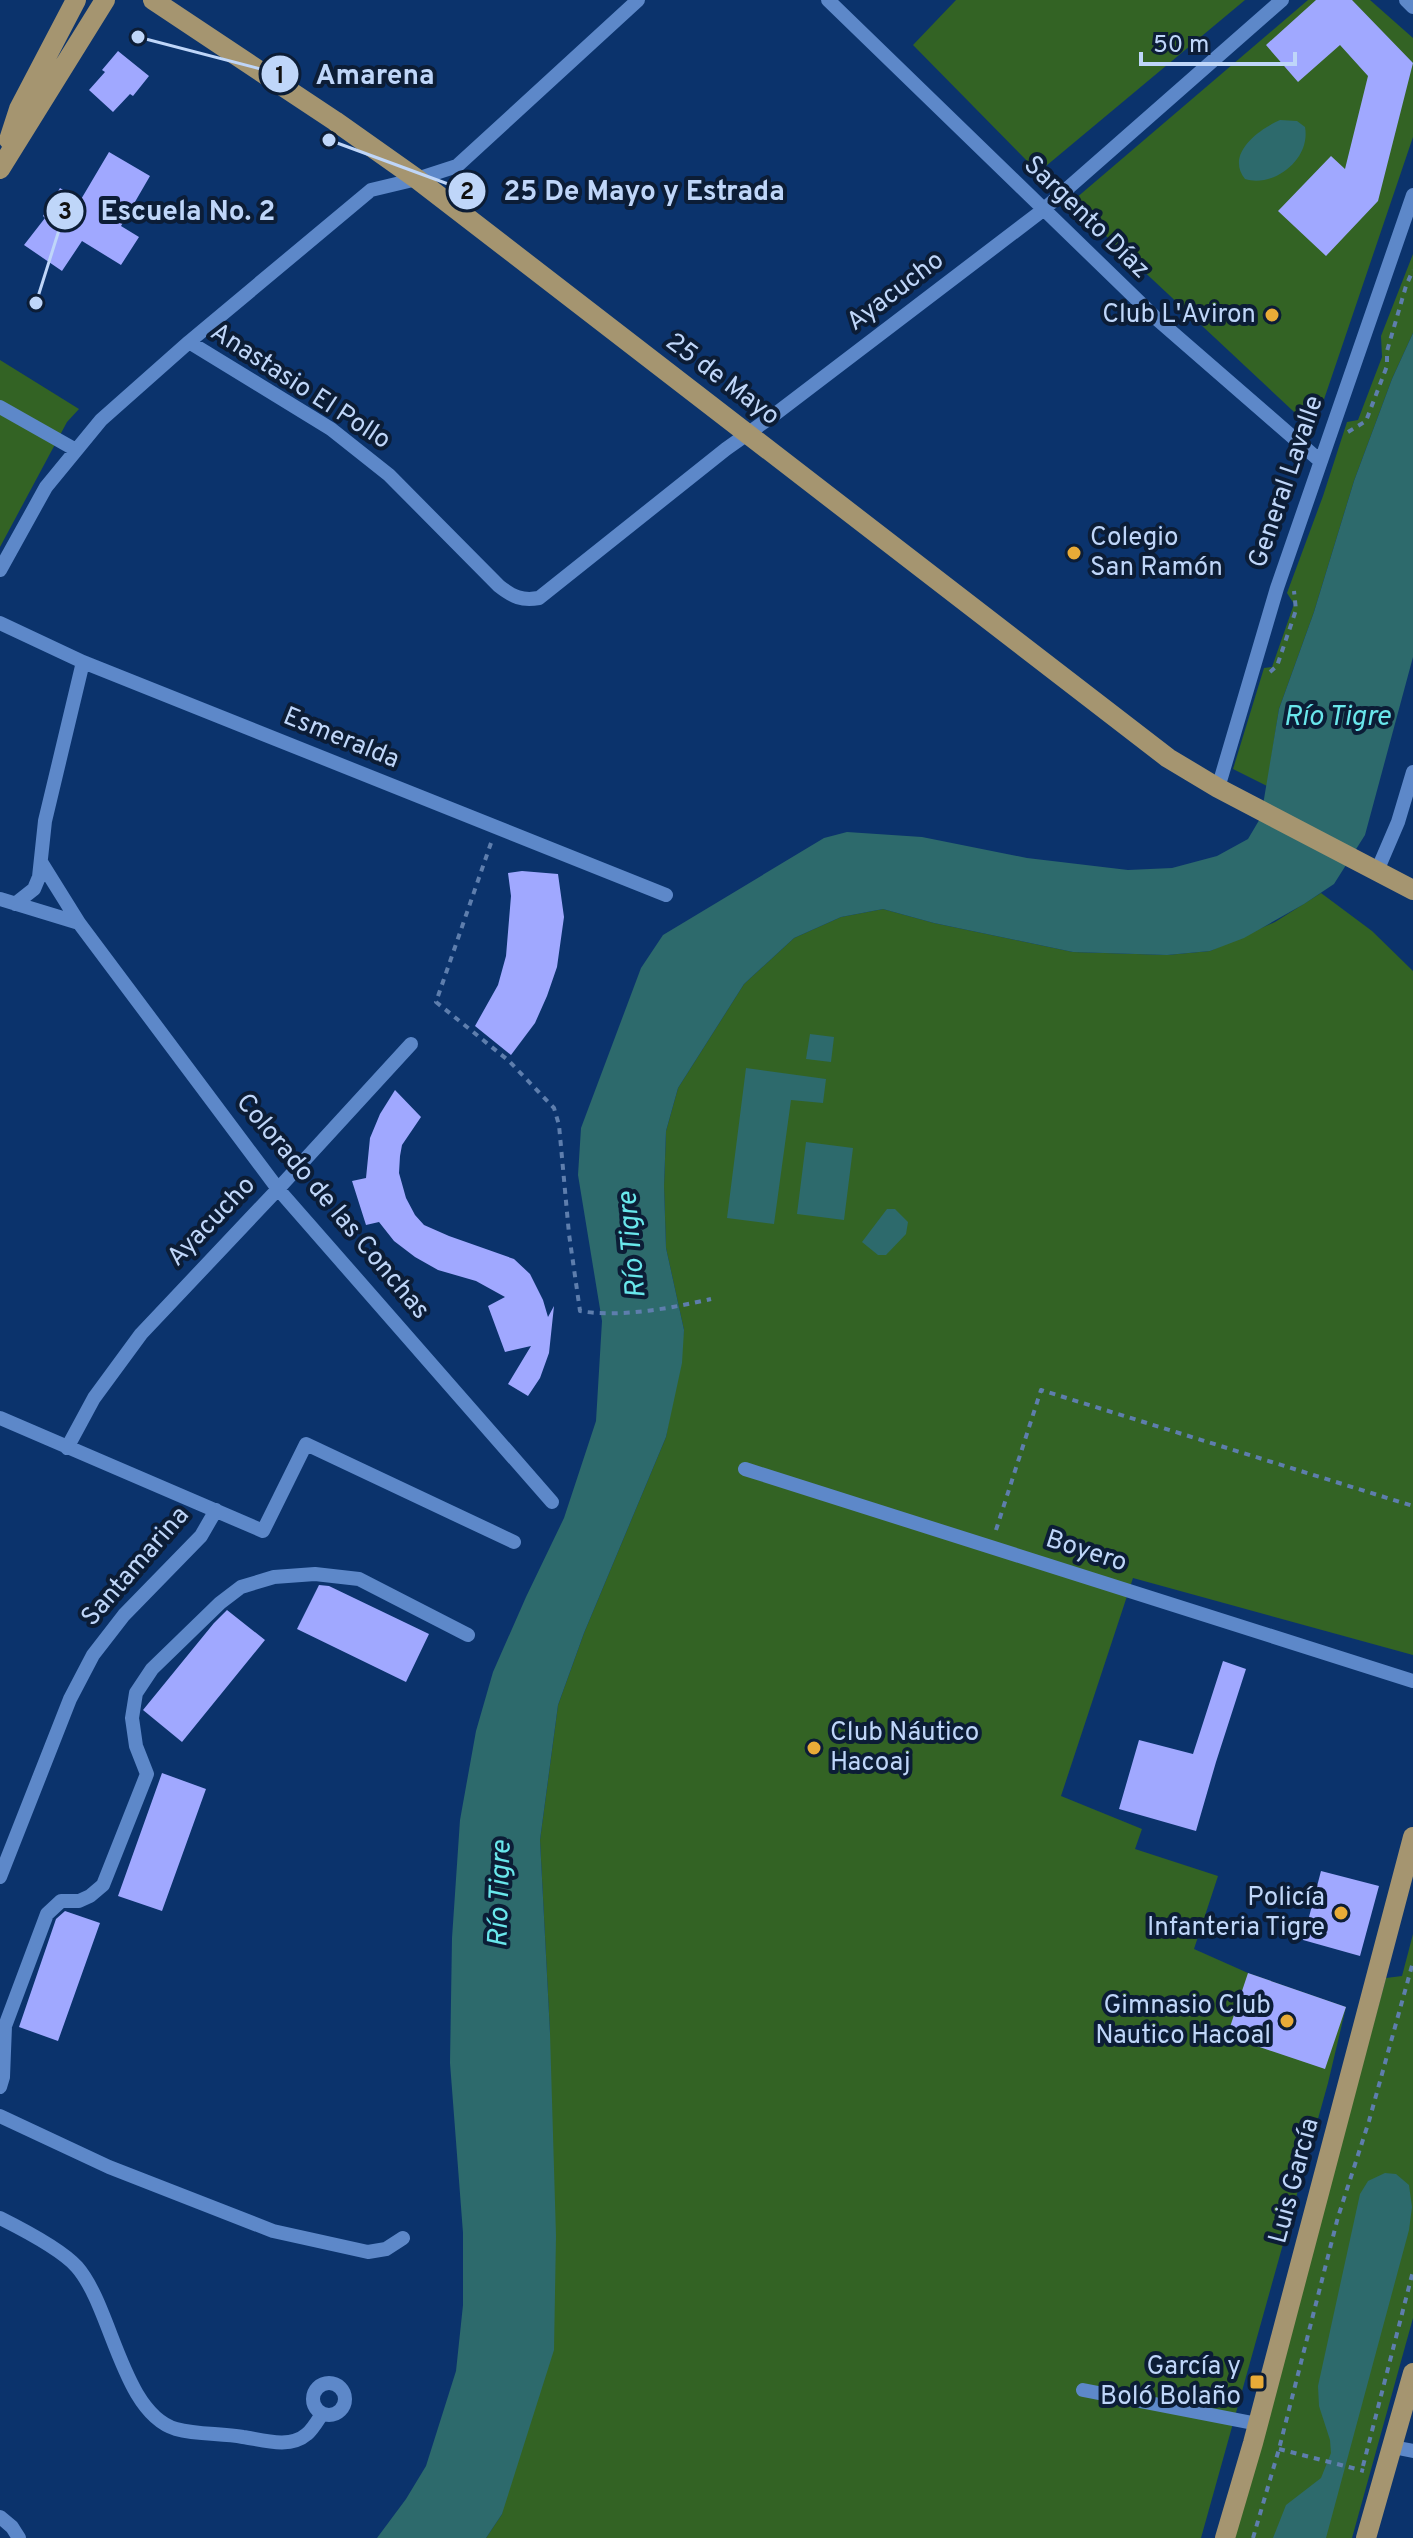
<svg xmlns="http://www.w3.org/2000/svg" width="1413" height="2538" font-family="Overpass,sans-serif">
<rect width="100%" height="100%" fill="#0b336c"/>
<!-- green -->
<path fill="#336324" d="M956,0H1245L1046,166H1032L913,45Z
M1308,0H1370L1413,38V137L1316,423L1307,424L1075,207V199Z
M1413,254V333L1392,379L1354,481L1314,612L1279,709L1267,786L1233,769L1264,668L1272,667L1294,604L1287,593L1323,496L1347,422L1358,420L1382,357L1381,336Z
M0,360L79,409L67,422L0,547Z
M1321,893L1372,931L1413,971V1655L1133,1578L1061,1796L1142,1829L1135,1849L1218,1876L1194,1949L1248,1973L1346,2007L1328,2083L1201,2538H486L502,2514L550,2033L540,1840L558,1705L584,1633L666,1437L684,1330L666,1248L664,1186L666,1131L678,1088L744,984L794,938L841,917L883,909L934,923L1073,952L1167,955L1210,951L1275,922Z
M1413,1934V2318L1352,2538H1234L1386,1978L1402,1976Z"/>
<!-- water -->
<path fill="#2d6a6c" d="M1280,120L1297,121L1305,127C1311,159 1274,188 1245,179C1225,154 1259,129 1280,120Z
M1413,333V657L1365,835L1334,884L1304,904L1244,938L1210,951L1167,955L1073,952L934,923L883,909L841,917L794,938L744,984L678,1088L666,1131L664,1186L666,1248L684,1330L682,1363L666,1437L584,1633L558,1705L540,1840L550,2033L556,2236L554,2350L502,2514L486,2538H377L406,2499L426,2466L456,2371L463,2305V2233L450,2063L452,1938L460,1820L476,1731L493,1672L526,1597L564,1518L596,1421L602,1321L578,1175L581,1128L641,968L663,935L824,838L847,832L922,837L1027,858L1128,870L1172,868L1217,856L1248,839L1261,817L1279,709L1314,612L1354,481L1392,379Z
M810,1034L834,1037L831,1062L806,1059Z
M746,1068L826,1079L823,1103L791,1100L774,1224L727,1218Z
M806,1142L853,1148L844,1220L797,1214Z
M887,1209H895L908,1222L906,1234L886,1255H878L862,1242Z
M1385,2173L1396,2174L1409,2185L1412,2207L1409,2230L1326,2538H1273L1286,2505L1321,2478L1331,2453L1330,2440L1319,2406L1318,2386L1360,2194L1368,2181Z"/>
<!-- building -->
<path fill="#a0a8ff" d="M1316,0H1352L1413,63L1378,201L1326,256L1278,211L1331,156L1345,169L1368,76L1340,45L1298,82L1266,45Z
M118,51L149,76L133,96L130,94L113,112L89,90L105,72L102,70Z
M109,152L150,176L121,226L139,237L121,265L82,241L62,271L24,245L45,218L43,216L60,188L80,201Z
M522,871L558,874L564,917L557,967L547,996L535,1023L511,1055L475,1026L498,985L506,956L511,896L508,873Z
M395,1090L421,1117L402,1145L400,1156L399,1173L406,1198L415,1215L424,1225L449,1236L514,1259L530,1274L543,1300L548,1317L554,1306L549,1353L540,1378L528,1396L508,1384L531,1346L505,1352L488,1306L505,1297L476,1281L438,1270L415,1257L394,1241L379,1222L366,1225L352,1181L366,1178L370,1138L380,1114Z
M319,1585L329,1586L429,1634L406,1682L297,1629Z
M227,1610L265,1640L182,1742L143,1710L214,1623Z
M1223,1661L1246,1669L1216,1762L1196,1831L1119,1809L1139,1740L1193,1754Z
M162,1773L206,1789L162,1911L118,1896Z
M1321,1871L1379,1886L1360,1956L1303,1940Z
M65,1911L100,1923L58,2041L19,2027L56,1919Z
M1248,1973L1346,2007L1325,2069L1227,2036Z"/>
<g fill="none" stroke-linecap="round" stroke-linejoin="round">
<!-- path -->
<path stroke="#5e7ead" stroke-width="4" stroke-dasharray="6 6" stroke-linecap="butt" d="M1348,432L1366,421L1387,366V351L1406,286L1413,270
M1270,672L1277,666L1296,610L1294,591
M491,843L436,1002L509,1061L554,1108L559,1125L569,1234L580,1311C620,1318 672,1308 711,1299
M996,1530L1041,1390L1413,1506
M1279,2449L1364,2471
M1363,2466L1413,2271
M1253,2538L1279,2449L1338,2217L1369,2121L1413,1962"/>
<!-- minor -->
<path stroke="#5d88c9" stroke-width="14" d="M828,0L1158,320L1319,460
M1406,0L1413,7
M189,342L331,429L389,475L499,586C513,597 522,601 539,598L726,449L774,415L1043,210L1282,0
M0,407L76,450
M0,570L46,487L101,420L189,342L371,190L417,179L457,166L638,0
M0,623L83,662L666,895
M1218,788L1277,588L1413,195
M41,862L79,923L278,1189L552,1502
M1377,871L1398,822L1413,772
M0,899L79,923
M15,904L34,889L39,877L45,821L83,662
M0,1418L263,1531L306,1444L514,1542
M67,1448L94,1398L141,1334L278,1189L411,1044
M745,1469L1413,1681
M0,1877L70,1699L93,1655L124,1615L201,1536L216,1510
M0,2087L3,2077L5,2026L47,1914L61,1901H79L90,1896L103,1885L147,1774L136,1746L132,1718L136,1693L152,1669L220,1603L241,1587L274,1577L315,1574L359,1579L468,1635
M0,2116L109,2167L273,2231L368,2252L386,2249L403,2238
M0,2218C22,2229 61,2249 77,2267C112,2307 122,2413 176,2429C198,2435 221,2433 243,2437C263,2440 290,2449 307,2434C313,2429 318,2420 322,2414
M313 2399a16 16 0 1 1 32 0a16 16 0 1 1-32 0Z
M1083,2390L1258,2424
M1393,2447L1413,2451
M0,2517L12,2527L19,2538"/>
<!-- major -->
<path stroke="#a59570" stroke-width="20" d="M153,0L335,121L417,179L1168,758L1218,788L1413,890
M9,140L19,109L76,0
M0,169L105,0
M1225,2538L1253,2443L1413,1837
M1366,2538L1413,2373"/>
</g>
<!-- markers -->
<g fill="#e9ab37" stroke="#0c1d36" stroke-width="3">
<circle cx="1272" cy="315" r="8"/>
<circle cx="1074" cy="553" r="8"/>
<circle cx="814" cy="1748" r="8"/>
<circle cx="1341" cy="1913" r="8"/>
<circle cx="1287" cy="2021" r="8"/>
<rect x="1249" y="2374" width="16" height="16" rx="4"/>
</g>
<g text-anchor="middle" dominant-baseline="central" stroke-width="8" stroke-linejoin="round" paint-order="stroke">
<!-- street labels -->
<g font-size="26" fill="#bfd6f9" stroke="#0c1d36">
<text transform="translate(1086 218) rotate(44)">Sargento Díaz</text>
<text transform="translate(896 292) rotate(-37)">Ayacucho</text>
<text transform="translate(722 380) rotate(37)">25 de Mayo</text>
<text transform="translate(300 387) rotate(33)">Anastasio El Pollo</text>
<text transform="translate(1287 482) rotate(-71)">General Lavalle</text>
<text transform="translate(341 739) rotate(22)">Esmeralda</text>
<text transform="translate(332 1207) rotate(50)">Colorado de las Conchas</text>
<text transform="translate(212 1222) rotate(-46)">Ayacucho</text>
<text transform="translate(1086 1552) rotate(18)">Boyero</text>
<text transform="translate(136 1567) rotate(-49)">Santamarina</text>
<text transform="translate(1295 2181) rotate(-75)">Luis García</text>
</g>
<!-- poi labels -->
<g font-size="26" fill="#bfd6f9" stroke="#0c1d36" text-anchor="end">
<text x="1256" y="315">Club L'Aviron</text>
<text x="1090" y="538" text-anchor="start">Colegio<tspan x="1090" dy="30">San Ramón</tspan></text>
<text x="830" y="1733" text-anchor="start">Club Náutico<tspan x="830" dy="30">Hacoaj</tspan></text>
<text x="1325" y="1898">Policía<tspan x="1325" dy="30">Infanteria Tigre</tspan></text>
<text x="1271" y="2006">Gimnasio Club<tspan x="1271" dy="30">Nautico Hacoal</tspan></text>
<text x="1241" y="2367">García y<tspan x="1241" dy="30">Boló Bolaño</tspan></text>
</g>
<!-- water labels -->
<g font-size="28" font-style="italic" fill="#69e7ec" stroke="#0c1d36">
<text x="1337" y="718">Río Tigre</text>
<text transform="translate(633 1245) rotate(-95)">Río Tigre</text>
<text transform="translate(501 1894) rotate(-88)">Río Tigre</text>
</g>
</g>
<!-- callouts -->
<path fill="none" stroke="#bfd6f9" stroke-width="3" d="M138 37L280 74M329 140L467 191M36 303L65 211"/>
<g fill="#bfd6f9" stroke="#0c1d36" stroke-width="3">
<circle cx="138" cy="37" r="8"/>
<circle cx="329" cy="140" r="8"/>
<circle cx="36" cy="303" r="8"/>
<circle cx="280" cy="74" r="20"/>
<circle cx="467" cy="191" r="20"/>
<circle cx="65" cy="211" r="20"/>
</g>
<g font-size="24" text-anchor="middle" font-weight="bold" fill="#111">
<text x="280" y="83">1</text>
<text x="467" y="199">2</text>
<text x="65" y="219">3</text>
</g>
<g font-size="28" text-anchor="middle" font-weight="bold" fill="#bfd6f9" stroke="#0c1d36" stroke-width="8" stroke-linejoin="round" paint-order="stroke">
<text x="375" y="84">Amarena</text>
<text x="644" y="200">25 De Mayo y Estrada</text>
<text x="188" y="220">Escuela No. 2</text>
</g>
<!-- scale -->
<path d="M1141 52v12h154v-12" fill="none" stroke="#bfd6f9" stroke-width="4"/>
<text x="1153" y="52" font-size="24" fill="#bfd6f9" stroke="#0c1d36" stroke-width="6" paint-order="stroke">50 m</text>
</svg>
